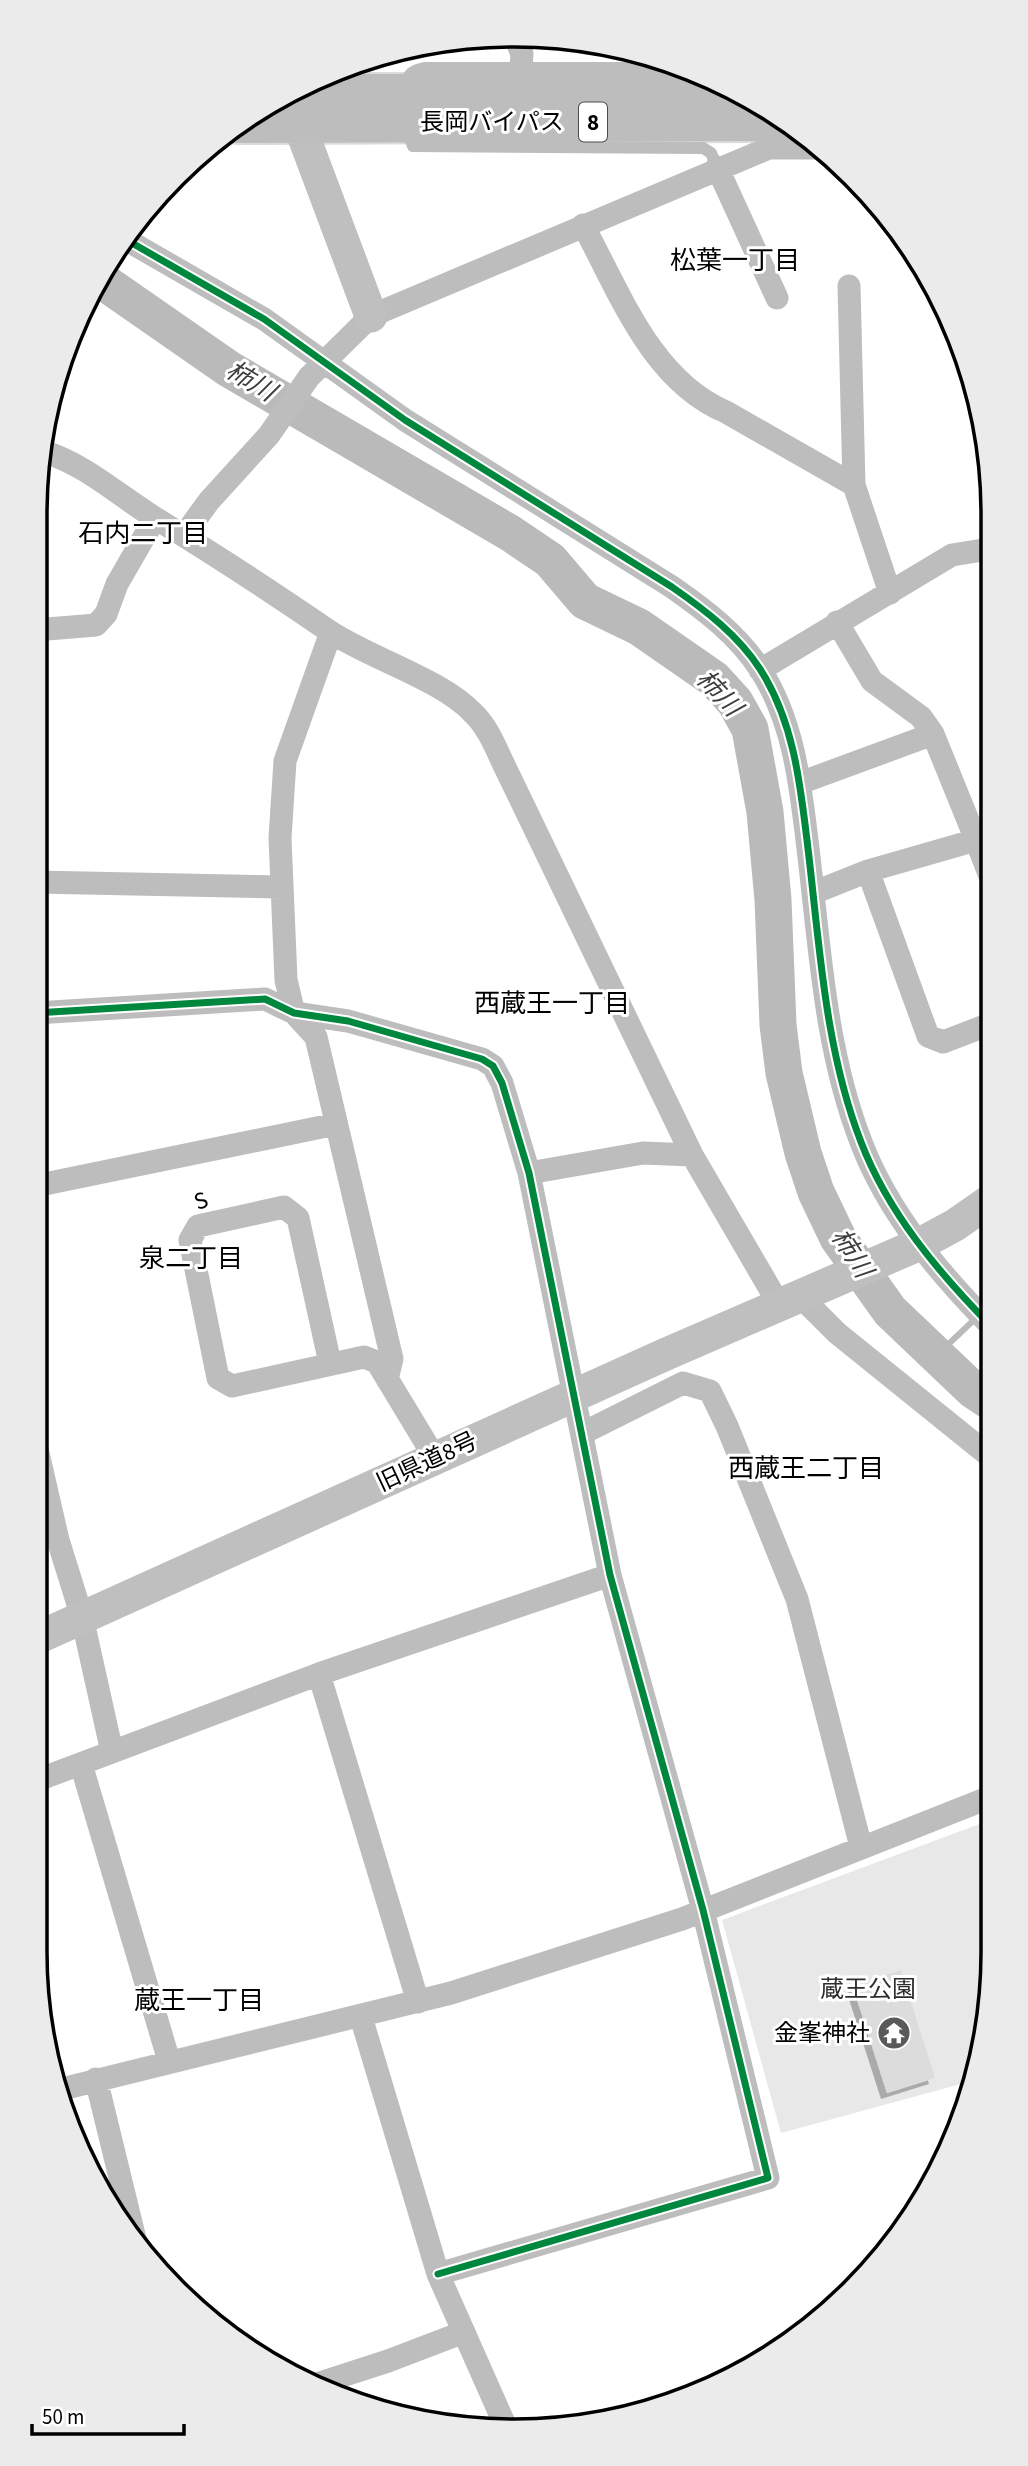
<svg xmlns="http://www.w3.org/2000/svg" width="1028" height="2466" font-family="'Source Sans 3','Noto Sans JP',sans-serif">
<defs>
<filter id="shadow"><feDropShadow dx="-6" dy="6" stdDeviation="0" flood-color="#0004"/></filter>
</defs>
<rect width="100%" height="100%" fill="#fff"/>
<!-- green -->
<path fill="#e8e8e8" d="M993,1819V1952L972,2081L781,2133L722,1920Z"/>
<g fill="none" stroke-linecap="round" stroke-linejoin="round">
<!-- stream -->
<path stroke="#bababa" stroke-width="6" d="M937,1355L976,1318"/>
<!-- river -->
<path stroke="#bababa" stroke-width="37" d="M98,278L229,369L510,533L550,560L585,601L639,627L714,679L735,702L750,729L765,812L773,900L778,1025L784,1073L803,1153L816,1192L838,1238L890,1311L973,1390L991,1402"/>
</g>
<!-- building -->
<path fill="#dcdcdc" filter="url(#shadow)" d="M901,1970L935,2078L887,2093L853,1987Z"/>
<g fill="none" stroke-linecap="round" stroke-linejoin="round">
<defs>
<path id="highway" d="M288,93H735
M238,124L787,122"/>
</defs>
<!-- highway casing -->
<use href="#highway" stroke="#dbdbdb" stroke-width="42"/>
<!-- lane -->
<path stroke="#bdbdbd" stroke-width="12" d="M404,89C408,75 410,71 425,68H683
M406,126L413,146L703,148L711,153L717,167
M978,1448L992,1430"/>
<!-- street -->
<path stroke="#bdbdbd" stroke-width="23" d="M515,37L522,54L521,68
M717,167L777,298
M583,225C620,293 651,380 726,412L854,485L890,593
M125,239L264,319L405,420L672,587C705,610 738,635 760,669C796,725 801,792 809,857C820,952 826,1052 861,1142C888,1213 939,1273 991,1326
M849,286L854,485
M45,452C86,465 118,495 155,518C214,554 272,592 329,631C369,658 441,679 473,713C487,726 495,746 503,763L692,1155L780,1306
M185,534L209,501L269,435L309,377L371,316L769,148H817
M837,622L872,681L921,717L933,734L976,840
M35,630L96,625L106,614L117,584L155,518
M331,632L285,761L280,838L286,980L294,1013L316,1037L392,1359L387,1379
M760,670L952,555L989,549
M800,783L933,734
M868,871L928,1036L943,1042L990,1024
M35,882L281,887
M813,893L868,871L976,840L990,876
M35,1013L265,999L294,1013L348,1021L482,1059L493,1066L502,1083L529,1173L610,1575L703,1910L768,2178L438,2274
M529,1173L643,1153L692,1155
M35,1186L336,1124
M801,1297L837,1333L992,1458
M330,1363L298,1218L284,1207L198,1226L190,1240L218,1378L232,1386L364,1357L377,1362L435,1458
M583,1433L683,1383L710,1391L727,1426L797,1599L861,1847
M35,1440L58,1540L82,1617L112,1752
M319,1674L418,2002
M81,1764L169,2061
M35,1781L319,1674L610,1575
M361,2017L438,2274L505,2425
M96,2079L136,2243
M58,2090L451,1993L682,1919L993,1796
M314,2385L388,2361L464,2332"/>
<!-- secondary -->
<path stroke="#bfbfbf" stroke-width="33" d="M299,124L371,316
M35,1639L664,1355L920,1244L955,1225L991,1200"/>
<!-- highway -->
<use href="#highway" stroke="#bdbdbd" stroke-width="38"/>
<defs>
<path id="cycleway" d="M125,239L264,319L405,420L672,587C705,610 738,635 760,669C796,725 801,792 809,857C820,952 826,1052 861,1142C888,1213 939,1273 991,1326
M35,1013L265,999L294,1013L348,1021L482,1059L493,1066L502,1083L529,1173L610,1575L703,1910L768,2178L438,2274"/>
</defs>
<!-- cycleway casing -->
<use href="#cycleway" stroke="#fff" stroke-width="11"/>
<!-- cycleway -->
<use href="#cycleway" stroke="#00873e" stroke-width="7"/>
</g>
<!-- icons -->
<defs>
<symbol id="temple-disc" viewBox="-11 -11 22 22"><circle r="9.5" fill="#595959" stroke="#fff"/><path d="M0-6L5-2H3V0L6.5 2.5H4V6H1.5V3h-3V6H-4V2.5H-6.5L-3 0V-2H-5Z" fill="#fff"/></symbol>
</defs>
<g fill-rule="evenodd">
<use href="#temple-disc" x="875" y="2014" width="38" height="38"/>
</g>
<g text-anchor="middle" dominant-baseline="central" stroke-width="6" stroke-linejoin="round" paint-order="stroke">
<!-- shield labels -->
<rect fill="#fff" stroke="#4c4c4c" stroke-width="2" x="579" y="102.5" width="28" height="39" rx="5"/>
<g font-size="23" font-weight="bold" fill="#000">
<text x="593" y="122">8</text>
</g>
<!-- street labels -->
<g font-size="24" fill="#000" stroke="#fff">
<text x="492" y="122">長岡バイパス</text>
<text transform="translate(201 1201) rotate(-21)">S</text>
<text transform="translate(427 1462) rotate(-25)">旧県道8号</text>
</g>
<!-- park labels -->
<g font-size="24" fill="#2d2d2d" stroke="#fff">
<text x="868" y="1989">蔵王公園</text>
</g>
<!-- poi labels -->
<g font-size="24" fill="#000" stroke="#fff" text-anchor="end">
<text x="870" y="2033">金峯神社</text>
</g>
<!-- neighbourhood labels -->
<g font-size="26" fill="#000" stroke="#fff">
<text x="735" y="260">松葉一丁目</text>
<text x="143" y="533">石内二丁目</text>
<text x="552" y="1003">西蔵王一丁目</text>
<text x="191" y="1258">泉二丁目</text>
<text x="806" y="1468">西蔵王二丁目</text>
<text x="199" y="2000">蔵王一丁目</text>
</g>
<!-- water labels -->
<g font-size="26" font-style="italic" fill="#3e3e3e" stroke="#fff">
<text transform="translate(251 381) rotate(31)">柿川</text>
<text transform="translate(719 693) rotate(47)">柿川</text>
<text transform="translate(852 1253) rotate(57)">柿川</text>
</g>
</g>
<!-- crop -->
<path d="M0 0H1028V2466H0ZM514 47H514A467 467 0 0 1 981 514V1952A467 467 0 0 1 514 2419H514A467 467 0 0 1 47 1952V514A467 467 0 0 1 514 47Z" fill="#ebebeb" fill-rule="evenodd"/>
<path fill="none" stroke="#000" stroke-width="3.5" d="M514 47H514A467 467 0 0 1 981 514V1952A467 467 0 0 1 514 2419H514A467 467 0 0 1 47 1952V514A467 467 0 0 1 514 47Z"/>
<!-- scale -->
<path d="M32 2424v10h152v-10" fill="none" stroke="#000000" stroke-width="3.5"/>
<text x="42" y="2424" font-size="21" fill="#000000" stroke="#ffffff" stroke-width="5" paint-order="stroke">50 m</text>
</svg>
